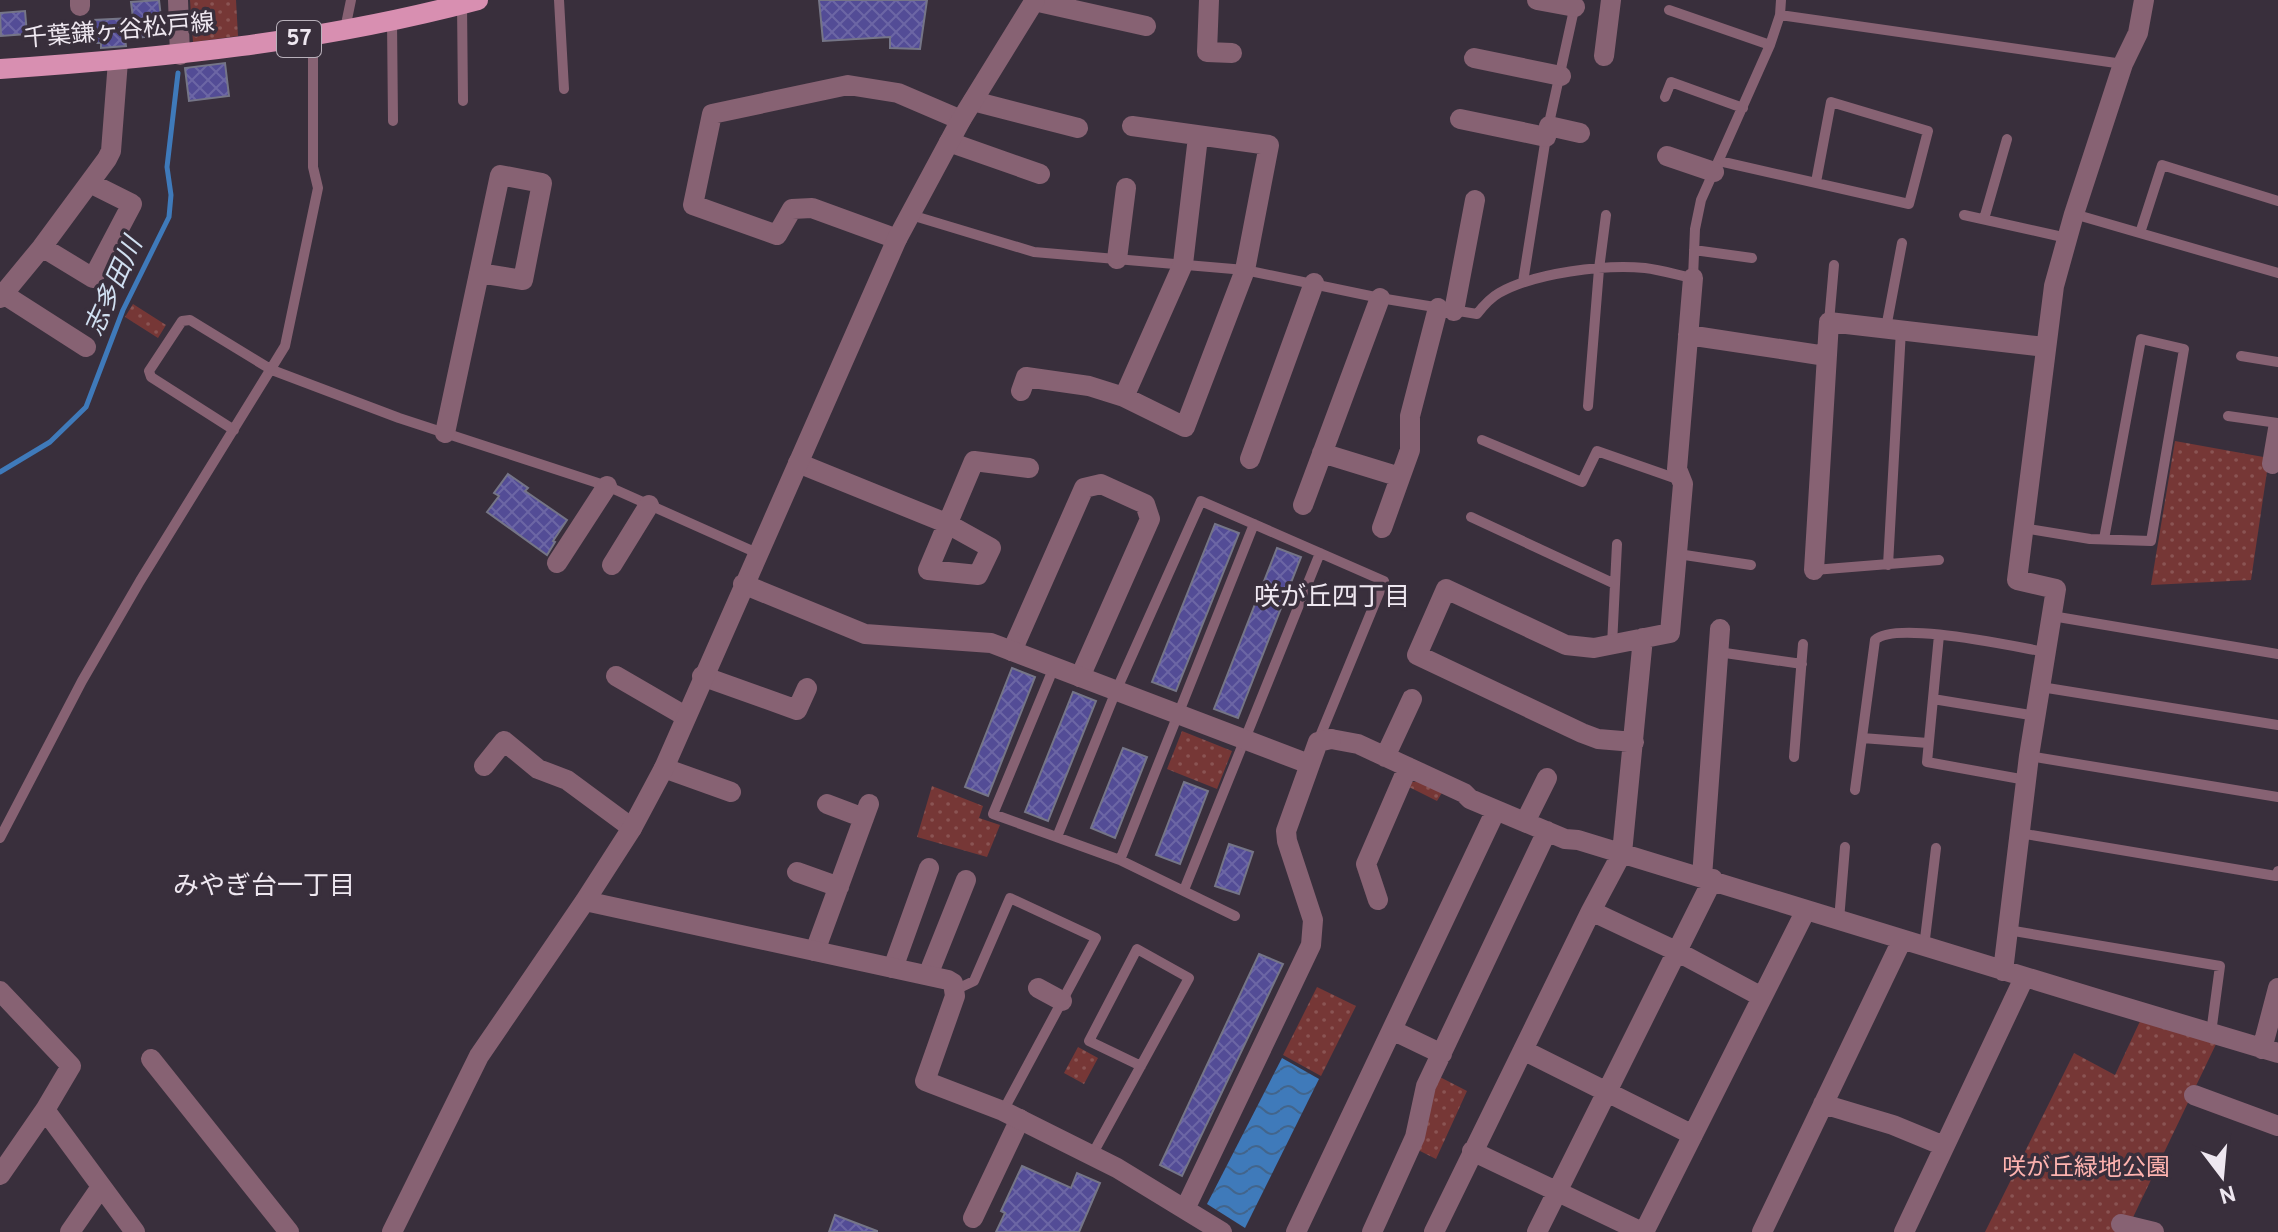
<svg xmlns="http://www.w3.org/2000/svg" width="2278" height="1232" font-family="Overpass,'Noto Sans JP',sans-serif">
<defs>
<pattern id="grass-dots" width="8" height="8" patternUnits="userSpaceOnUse" patternTransform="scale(2)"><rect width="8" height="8" fill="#763736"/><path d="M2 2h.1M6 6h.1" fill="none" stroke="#8a5453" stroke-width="1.8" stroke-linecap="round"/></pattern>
<pattern id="water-waves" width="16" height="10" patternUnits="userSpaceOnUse" patternTransform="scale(2)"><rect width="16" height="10" fill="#3f7aba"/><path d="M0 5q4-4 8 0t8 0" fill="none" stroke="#42658c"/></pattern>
<pattern id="building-cross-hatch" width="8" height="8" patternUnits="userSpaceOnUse" patternTransform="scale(2)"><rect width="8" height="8" fill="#534c96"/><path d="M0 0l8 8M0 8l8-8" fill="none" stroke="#6c66a5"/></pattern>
</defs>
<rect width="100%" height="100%" fill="#392f3c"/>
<!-- grass -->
<path fill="url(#grass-dots)" d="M190,0H236L238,36L193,42Z
M133,304L166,325L158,338L125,317Z
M2175,441L2269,458L2251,580L2151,585Z
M1182,731L1232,751L1217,789L1167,769Z
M1423,781L1443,791L1437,801L1409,787L1412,782Z
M932,786L983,806L979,818L1000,825L987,857L917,837Z
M1317,987L1356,1006L1321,1076L1283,1055Z
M2141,1019L2217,1042L2126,1232H1985L2074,1053L2115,1075Z
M1078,1047L1098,1058L1084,1084L1064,1073Z
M1438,1076L1467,1091L1436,1159L1418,1150Z"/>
<!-- water -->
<path fill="url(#water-waves)" d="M1282,1058L1319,1079L1245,1228L1207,1204Z"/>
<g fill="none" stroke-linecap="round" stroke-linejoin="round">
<!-- stream -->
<path stroke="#3f7aba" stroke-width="5" d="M0,472L50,442L86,407L123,310L169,217L171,195L167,167L178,73"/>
</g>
<!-- building -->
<path fill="url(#building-cross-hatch)" stroke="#757587" stroke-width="2" d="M159,0L163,35L125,39L126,46L101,48V43H94L93,20L133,18L131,2Z
M819,0H927L920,49L890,48V37L823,41Z
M25,11L27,34L1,36L0,13Z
M225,63L229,96L189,101L185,68Z
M508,474L528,488L525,491L567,520L553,541L555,542L547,555L487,512L499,496L494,493Z
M1215,524L1239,533L1176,691L1152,682Z
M1277,548L1301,557L1238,718L1214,709Z
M1012,668L1035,677L988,796L965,787Z
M1073,692L1096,701L1048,821L1025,812Z
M1123,748L1147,757L1115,838L1091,828Z
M1184,782L1208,791L1180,864L1156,855Z
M1229,844L1253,852L1239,894L1215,886Z
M1259,954L1283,964L1182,1176L1160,1165Z
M1022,1166L1071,1188L1077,1173L1100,1183L1079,1232H996L1005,1213L1001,1211Z
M835,1215L877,1231V1232H829Z"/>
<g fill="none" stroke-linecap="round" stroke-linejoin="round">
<!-- service -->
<path stroke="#876273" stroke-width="10" d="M559,0L564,89
M462,4L463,101
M1669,10L1770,45
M1780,15L2123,64
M392,21L393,121
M345,29L351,0
M1665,97L1671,82L1743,108
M1719,161L1909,204L1928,131L1831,102L1816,182
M2074,214L2278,273
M911,215L1034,252L1245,270L1380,298L1477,314C1484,305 1490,298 1499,293C1534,273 1605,264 1645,268C1661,270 1678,275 1693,278L1695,229L1701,200L1770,45L1780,15L1781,0
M1964,215L2067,238
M1984,219L2007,139
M2140,233L2162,165L2278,201
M1694,250L1752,258
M1523,282L1546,137L1575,5
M1829,322L1834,265
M1886,328L1902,243
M2241,356L2278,362
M1588,406L1599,269L1606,215
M2228,416L2278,423
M234,430L151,377L149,371L182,321L190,320L272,370L399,418L607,486L757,553
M1482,440L1582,482L1597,451L1680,480
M1471,517L1615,584
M2023,528L2090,539L2151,541L2184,349L2141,339L2104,539
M1678,554L1751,565
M1888,565L1901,330
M1814,570L1939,560
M2052,616L2278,654
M1939,635L1927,762L2026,780
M1612,645L1617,544
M1718,652L1802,664
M1054,667L993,814L1120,860L1235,916
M2041,687L2278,725
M1933,699L2036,716
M1862,738L1928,743
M2029,756L2278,797
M1794,757L1803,644
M1855,790L1875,640C1895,620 2015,647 2046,652
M2019,833L2276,876L2278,871
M1057,837L1116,691L1201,501L1384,581L1318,741
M0,838L82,681L140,581L285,346L318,188L313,167V37
M1120,860L1254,524
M1184,890L1320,553
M1839,920L1845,847
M2008,930L2220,966L2211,1033
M1924,947L1936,848
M955,990L974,981L1010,898L1096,938L1003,1111
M1092,1155L1189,978L1137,949L1089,1041L1141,1066"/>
<!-- minor -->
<path stroke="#876273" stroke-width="20" d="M80,0V6
M178,0L180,55
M1209,0L1207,52L1232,53
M1537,0L1575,7
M1034,1L1146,26
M1604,56L1611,0
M1474,58L1561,76
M973,101L1078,128
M1460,119L1546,137
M1549,126L1580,133
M949,142L1040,174
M1667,156L1714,172
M897,239L812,208L792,209L777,235L693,205L712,114L848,85L898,93L961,120
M42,247L93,278L132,204L90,183
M1117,259L1126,188
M0,292L86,347
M0,298L42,247L107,159L111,151L118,61
M1454,311L1475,200
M1688,335L1826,356
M1021,391L1026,377L1089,386L1124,397L1185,427L1245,270L1269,145L1132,126
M1124,397L1183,264L1198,137
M445,433L500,175L542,183L523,280L479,273
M1322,453L1400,477
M1250,459L1314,283
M798,463L946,523L991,548L978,575L928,570L974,461L1029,468
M2272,464L2278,429
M1303,505L1380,298
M1382,528L1410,450V416L1438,308
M557,563L607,486
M612,565L649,505
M1814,570L1829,322L2045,347
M1012,651L1084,488L1101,484L1145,504L1150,519L1080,677
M616,676L685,716
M702,676L797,710L807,688
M1331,739L1358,744L1464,793L1470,799L1565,839L1578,840C1811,911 2044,984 2278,1053
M1634,742L1598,739L1582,733L1417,655L1446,589L1566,645L1594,648L1670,633L1683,484L1677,469L1693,278
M1385,757L1412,699
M484,766L504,741L538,769L567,780L632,828
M664,768L731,792
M827,804L864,818
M1525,822L1547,778
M797,872L839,887
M1702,877L1720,629
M1378,900L1366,864L1408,767
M1591,911L1676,951L1762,997
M815,951L869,804
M893,968L929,868
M2003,971L2029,756L2056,589L2017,580L2054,286L2074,214L2123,64L2138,33L2144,0
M928,975L966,880
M1038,988L1062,1001
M0,991L71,1066L45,1110L0,1175
M1392,1030L1442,1054
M2262,1049L2278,988
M1523,1050L1693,1135
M151,1059L289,1232
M2194,1095L2278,1126
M1823,1104L1893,1125L1944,1146
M45,1110L135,1232
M1472,1151L1642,1232
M973,1218L1020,1119
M2121,1224L2154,1232
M70,1232L101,1187
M1296,1232L1496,810
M1372,1232L1415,1137L1426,1086L1547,831
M1434,1232L1591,911L1622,853L1643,638
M1537,1232L1713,879
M1644,1232L1806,910
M1762,1232L1902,940
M1904,1232L2024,978"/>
<!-- tertiary -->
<path stroke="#876273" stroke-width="20" d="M743,584L865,634L991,643L1309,764
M585,901L948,980L953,983L955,996L925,1081L1003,1111L1117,1168L1222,1232
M1185,1209L1311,945L1313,920L1287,841L1286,831L1318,742L1331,739
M392,1232L479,1056L585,901L632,828L664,768L897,239L961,120L1035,0"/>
<!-- primary -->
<path stroke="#d88fb1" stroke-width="20" d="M0,69C162,58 321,42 478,0"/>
</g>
<g text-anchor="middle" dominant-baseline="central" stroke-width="7" stroke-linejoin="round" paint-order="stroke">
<!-- shield labels -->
<rect fill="#392f3c" stroke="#b8b0ba" stroke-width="2" x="277" y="21" width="44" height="36" rx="6"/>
<g font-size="22" font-weight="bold" fill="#eee7f0">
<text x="299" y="39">57</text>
</g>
<!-- street labels -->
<g font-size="24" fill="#eee7f0" stroke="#392f3c">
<text transform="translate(119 32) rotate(-5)">千葉鎌ヶ谷松戸線</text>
</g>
<!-- park labels -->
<g font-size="24" fill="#feb3af" stroke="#392f3c">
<text x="2086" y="1169">咲が丘緑地公園</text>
</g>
<!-- water labels -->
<g font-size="26" font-style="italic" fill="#d1e0f1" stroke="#392f3c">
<text transform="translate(115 287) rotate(-66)">志多田川</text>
</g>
<!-- neighbourhood labels -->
<g font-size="26" fill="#eee7f0" stroke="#392f3c">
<text x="1332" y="598">咲が丘四丁目</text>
<text x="264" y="887">みやぎ台一丁目</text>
</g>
</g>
<!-- north arrow -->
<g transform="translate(2222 1176) rotate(164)" stroke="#392f3c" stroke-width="6" paint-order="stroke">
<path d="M0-6L14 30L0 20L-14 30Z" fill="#eee7f0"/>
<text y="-12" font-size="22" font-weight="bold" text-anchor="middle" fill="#eee7f0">N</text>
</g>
</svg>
